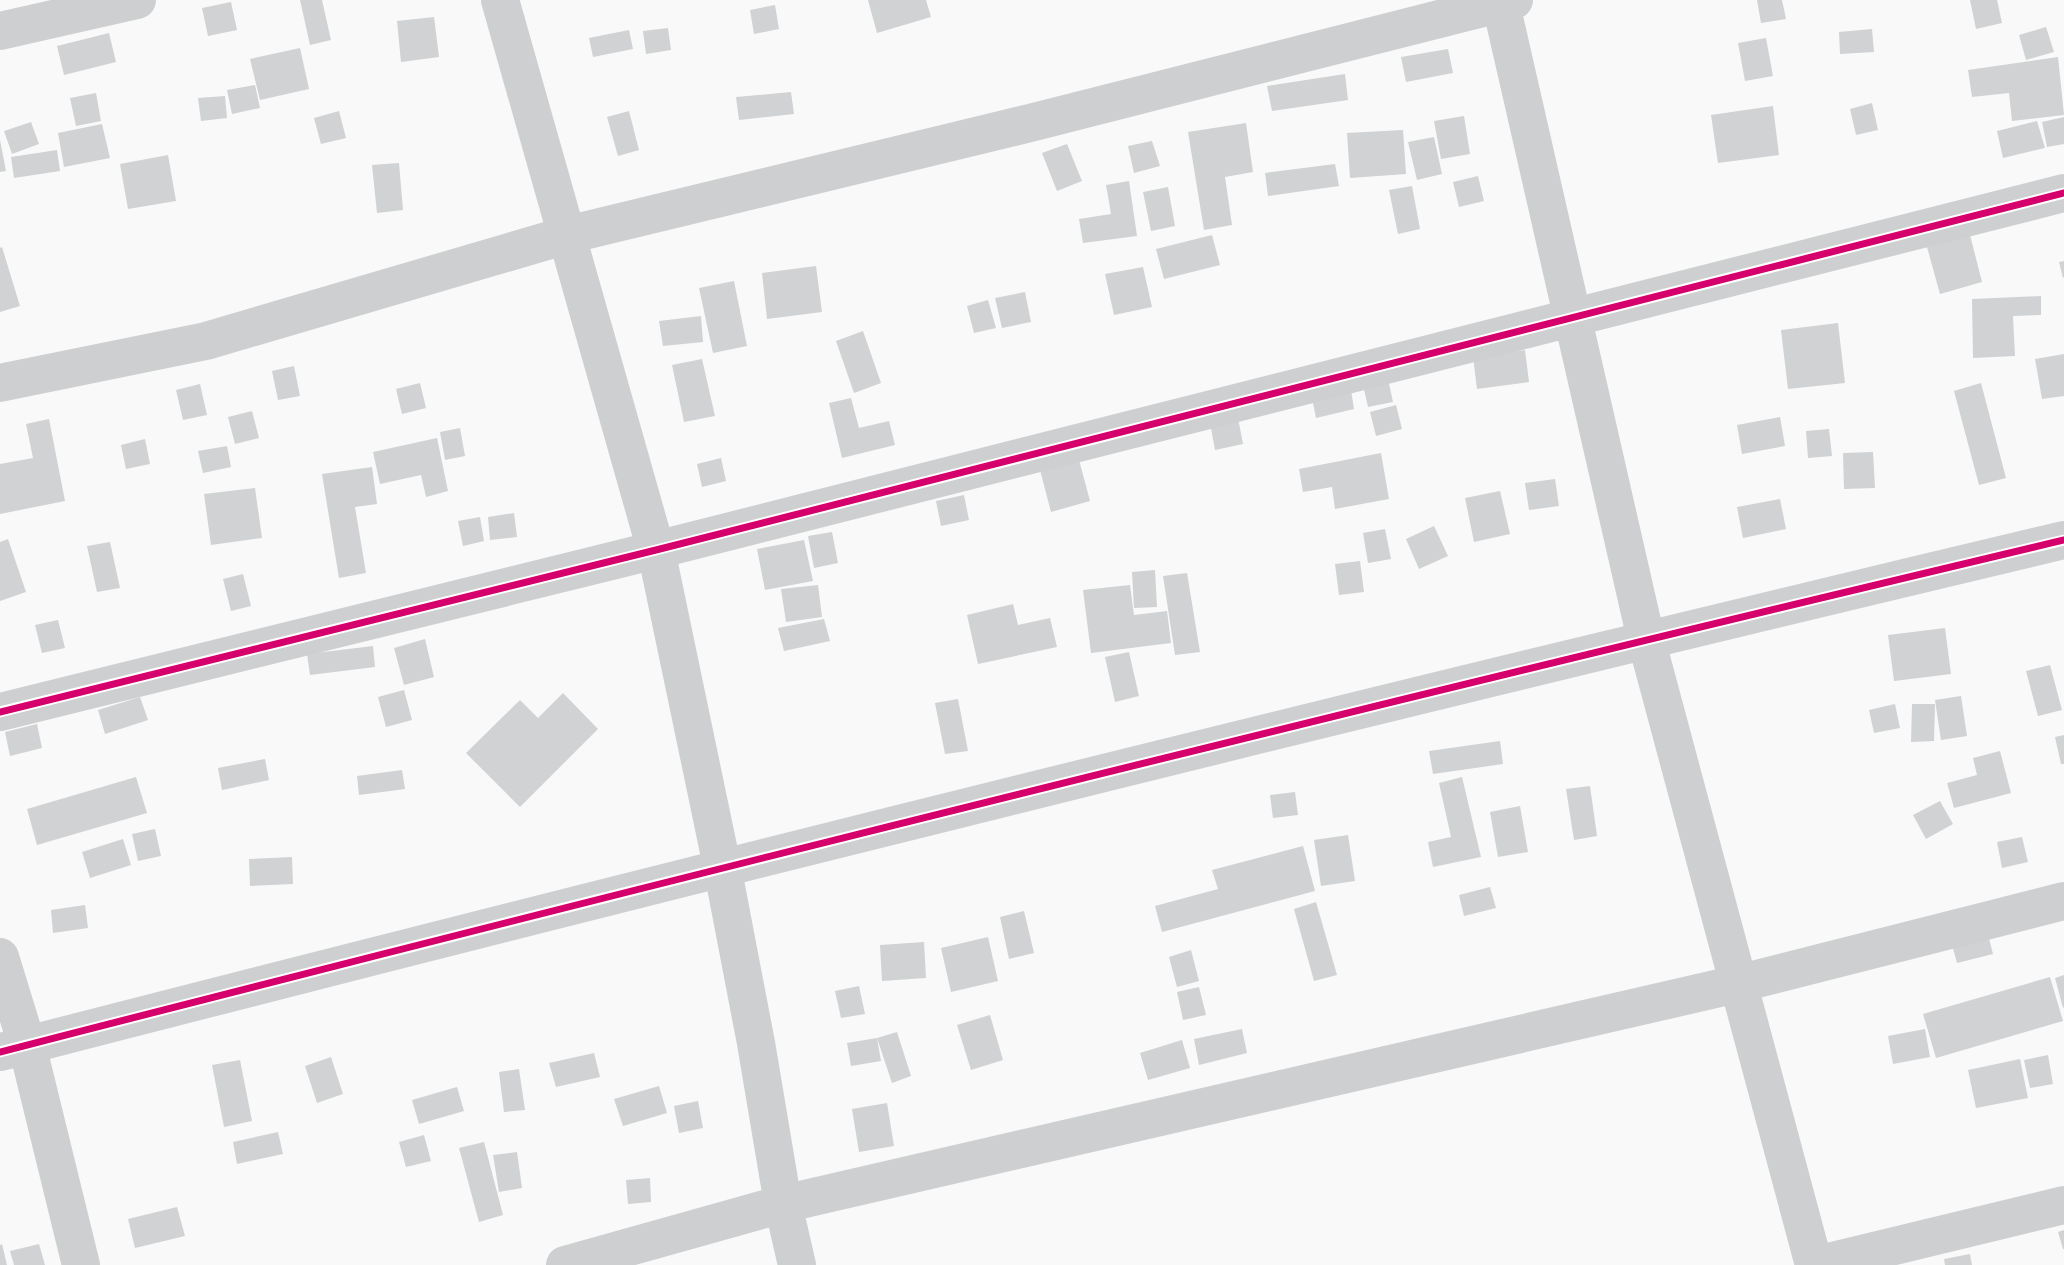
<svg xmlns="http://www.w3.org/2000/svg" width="2064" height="1265" font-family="Mulish,sans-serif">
<rect width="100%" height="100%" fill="#f9f9f9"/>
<!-- building -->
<path fill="#d0d2d3" d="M300,0H322L331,40L310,45Z
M868,0H926L931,17L877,33Z
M1757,0H1782L1786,19L1761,23Z
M1970,0H1997L2002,23L1976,29Z
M231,2L237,30L208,36L202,8Z
M775,5L779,29L754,34L750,10Z
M434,17L439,57L401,62L397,21Z
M2046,27L2054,52L2026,60L2019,35Z
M668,28L671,50L646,54L643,31Z
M1872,29L1874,52L1840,54L1839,32Z
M629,30L633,49L593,57L589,38Z
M109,33L116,62L64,75L57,46Z
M1766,38L1773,76L1745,81L1738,43Z
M300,48L309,89L260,100L250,59Z
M1448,49L1453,73L1406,82L1401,57Z
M2058,57L2064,115L2012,121L2009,93L1972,97L1968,70Z
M1345,74L1348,100L1272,111L1267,86Z
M255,85L260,108L232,114L227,90Z
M791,92L794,114L739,120L736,97Z
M96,93L101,121L76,126L70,98Z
M225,96L227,118L201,121L198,98Z
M1872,103L1878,130L1856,135L1850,109Z
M1773,106L1779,155L1718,163L1711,115Z
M339,111L346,138L321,144L314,118Z
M629,111L639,150L618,156L607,117Z
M1464,116L1470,154L1441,159L1434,121Z
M2064,117V144L2047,147L2042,122Z
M2037,121L2045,148L2003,158L1997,131Z
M31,122L39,144L12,154L4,131Z
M1246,123L1253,172L1225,177L1232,225L1204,230L1188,132Z
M102,124L110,158L64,167L58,133Z
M1403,130L1406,174L1350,178L1347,133Z
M1434,137L1442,174L1417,180L1408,142Z
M0,140L6,171L0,172Z
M1152,141L1160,166L1134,173L1128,146Z
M1067,144L1082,181L1057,191L1042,153Z
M57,150L60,171L14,178L11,157Z
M168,155L176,201L128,209L120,164Z
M399,163L403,210L377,213L372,165Z
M1335,164L1339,186L1268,196L1265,173Z
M1478,176L1484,201L1459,207L1453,182Z
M1129,181L1137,236L1083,243L1079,219L1111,214L1106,185Z
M1412,186L1420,229L1398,234L1389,190Z
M1168,187L1175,226L1151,231L1143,192Z
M1212,235L1220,265L1164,279L1156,249Z
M1970,235L1982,282L1940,294L1927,247Z
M2,247L20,306L0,312V248Z
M2064,261V277L2063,278L2059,262Z
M816,266L822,312L767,319L762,273Z
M1143,267L1152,307L1114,315L1105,274Z
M734,281L747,346L713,353L699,288Z
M1025,292L1031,322L1002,328L995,298Z
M2041,296V315L2013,316L2015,356L1973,358L1972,299Z
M988,300L996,328L974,333L967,306Z
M701,316L703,342L663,346L659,321Z
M1838,323L1845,383L1788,389L1781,330Z
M863,331L881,383L854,393L836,341Z
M1525,350L1529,382L1477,389L1473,357Z
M2064,354V396L2042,399L2035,359Z
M702,359L715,416L684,422L672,365Z
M294,366L300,396L278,400L272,371Z
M1388,379L1393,402L1368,407L1363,385Z
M420,383L426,408L402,414L396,389Z
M1981,383L2006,478L1979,485L1954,391Z
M200,384L207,415L183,420L176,390Z
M1351,390L1354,409L1316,418L1312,398Z
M851,398L859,428L889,421L895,445L842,458L829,403Z
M1396,405L1402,429L1376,436L1370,412Z
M252,411L259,438L235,444L228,417Z
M1780,417L1785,446L1742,454L1737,425Z
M1238,418L1243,444L1215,450L1210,423Z
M49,419L65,501L0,514V464L33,458L26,424Z
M460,428L465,456L445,460L440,432Z
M1829,429L1832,456L1808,458L1806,431Z
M437,438L448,491L426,497L421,475L380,484L373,452Z
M145,439L150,464L126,469L121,445Z
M227,446L231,467L203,473L198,451Z
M1873,452L1875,488L1844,489L1843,453Z
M1381,453L1389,499L1335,509L1332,487L1303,492L1299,469Z
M1078,456L1090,501L1051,512L1039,466Z
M721,458L726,481L702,487L697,464Z
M372,467L377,504L355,507L366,573L339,578L322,474Z
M1555,479L1559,506L1529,510L1525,483Z
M255,488L262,538L211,545L204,494Z
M1500,491L1510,534L1474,542L1465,498Z
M964,495L969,520L941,526L936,501Z
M1780,499L1786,529L1743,538L1737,507Z
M514,513L517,537L490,540L488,517Z
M480,517L484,541L463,546L458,521Z
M1434,526L1448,556L1419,569L1406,539Z
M1385,529L1391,559L1368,563L1363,533Z
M832,532L838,563L814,568L808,536Z
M8,539L26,592L0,601V542Z
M804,540L813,581L765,590L757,549Z
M110,542L120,588L97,592L87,546Z
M1360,561L1364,592L1339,595L1335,564Z
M1155,570L1157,607L1134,608L1132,572Z
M1187,573L1200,652L1175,655L1163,576Z
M243,574L251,606L231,611L223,579Z
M818,585L822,617L786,622L781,589Z
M1130,585L1134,615L1167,611L1171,643L1091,653L1083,590Z
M1013,604L1018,625L1050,618L1057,647L978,664L967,615Z
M824,619L830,641L784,651L778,628Z
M58,620L65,648L42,653L35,625Z
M1945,628L1951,674L1894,681L1888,635Z
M425,639L434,677L404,685L394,648Z
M373,646L375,667L310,675L307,654Z
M1129,652L1139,696L1115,702L1105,657Z
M2050,665L2062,710L2038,716L2026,671Z
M404,690L412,720L386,727L378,697Z
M563,693L598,729L520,807L466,753L520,700L538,718Z
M1961,696L1967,736L1941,740L1935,700Z
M140,697L148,720L105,734L98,710Z
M958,699L968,751L945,754L935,703Z
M1895,704L1900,728L1874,733L1869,710Z
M1912,704H1935L1934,741L1911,742Z
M37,724L42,748L10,756L5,732Z
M2064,735V764H2061L2055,737Z
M1500,741L1503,764L1433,774L1429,751Z
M2000,751L2011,793L1954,808L1947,783L1977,775L1973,758Z
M265,759L269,780L222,790L218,768Z
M402,770L405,789L359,795L357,776Z
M136,777L147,813L37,845L27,809Z
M1462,777L1481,857L1433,867L1428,842L1451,837L1439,783Z
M1590,786L1597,836L1574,840L1566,789Z
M1295,792L1298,815L1273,818L1270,795Z
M1940,801L1953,824L1926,839L1913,815Z
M1520,806L1528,852L1498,857L1490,812Z
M155,829L161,856L138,861L132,834Z
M1348,835L1355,881L1321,886L1314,840Z
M2022,837L2028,862L2002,868L1997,842Z
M123,839L131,865L90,878L82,852Z
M1303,846L1315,891L1162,932L1155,906L1218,889L1212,870Z
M292,857L293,884L250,886L249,859Z
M1490,887L1496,908L1464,916L1459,895Z
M1316,902L1337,975L1314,981L1294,909Z
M85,905L88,928L53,933L51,910Z
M1024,911L1034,953L1009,959L1000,917Z
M1987,931L1993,954L1957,963L1951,941Z
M988,937L998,981L951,992L941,948Z
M924,942L926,978L882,981L880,945Z
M1191,950L1199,981L1177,987L1169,957Z
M2064,975V1007L2063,1008L2055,978Z
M2050,977L2063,1021L1936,1058L1923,1014Z
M859,986L865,1014L841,1018L835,991Z
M1199,987L1206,1015L1183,1020L1177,992Z
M990,1015L1003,1060L971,1070L957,1025Z
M1242,1029L1247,1053L1199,1065L1194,1039Z
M1925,1029L1930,1057L1893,1064L1888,1036Z
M897,1032L911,1076L892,1083L877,1038Z
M877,1038L881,1061L851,1066L847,1043Z
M1182,1040L1190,1068L1148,1080L1140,1053Z
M594,1053L600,1077L556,1087L549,1063Z
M2048,1055L2053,1084L2030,1088L2024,1060Z
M331,1057L343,1094L317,1103L305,1066Z
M2020,1059L2028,1098L1976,1108L1968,1070Z
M240,1060L252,1121L224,1127L212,1065Z
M519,1069L525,1110L504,1112L499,1072Z
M659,1086L667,1113L623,1126L614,1099Z
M457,1087L464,1111L419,1124L412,1100Z
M698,1101L703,1128L679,1133L674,1106Z
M887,1103L894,1146L859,1152L852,1109Z
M278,1132L283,1154L237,1164L233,1142Z
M424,1135L431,1161L406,1167L399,1142Z
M484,1142L503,1215L479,1222L459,1148Z
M517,1152L522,1188L499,1192L493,1155Z
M650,1178L651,1202L628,1204L626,1180Z
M177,1207L185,1236L135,1248L128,1219Z
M2064,1230V1249H2063L2058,1232Z
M2,1244L7,1265H0V1245Z
M39,1244L45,1265H14L10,1251Z
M1970,1254L1972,1265H1945L1944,1259Z"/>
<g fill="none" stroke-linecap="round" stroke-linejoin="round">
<!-- minor -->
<path stroke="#cecfd0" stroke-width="38" d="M500,0L656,550L722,866L756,1043L783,1204L797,1265
M1500,0L1646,639L1814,1265
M0,31L137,0
M0,383L206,341L567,235L1030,123L1514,0
M0,712L656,550L2064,193
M0,957L27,1045L81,1265
M0,1052C687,875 1374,704 2064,540
M565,1265L783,1204L1737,984L2064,901
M1816,1265L2064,1205"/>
<defs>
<path id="cycleway" d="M0,712L656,550L2064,193
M0,1052C687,875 1374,704 2064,540"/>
</defs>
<!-- cycleway casing -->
<use href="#cycleway" stroke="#fff" stroke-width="11"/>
<!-- cycleway -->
<use href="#cycleway" stroke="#d6006c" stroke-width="7"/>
</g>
</svg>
